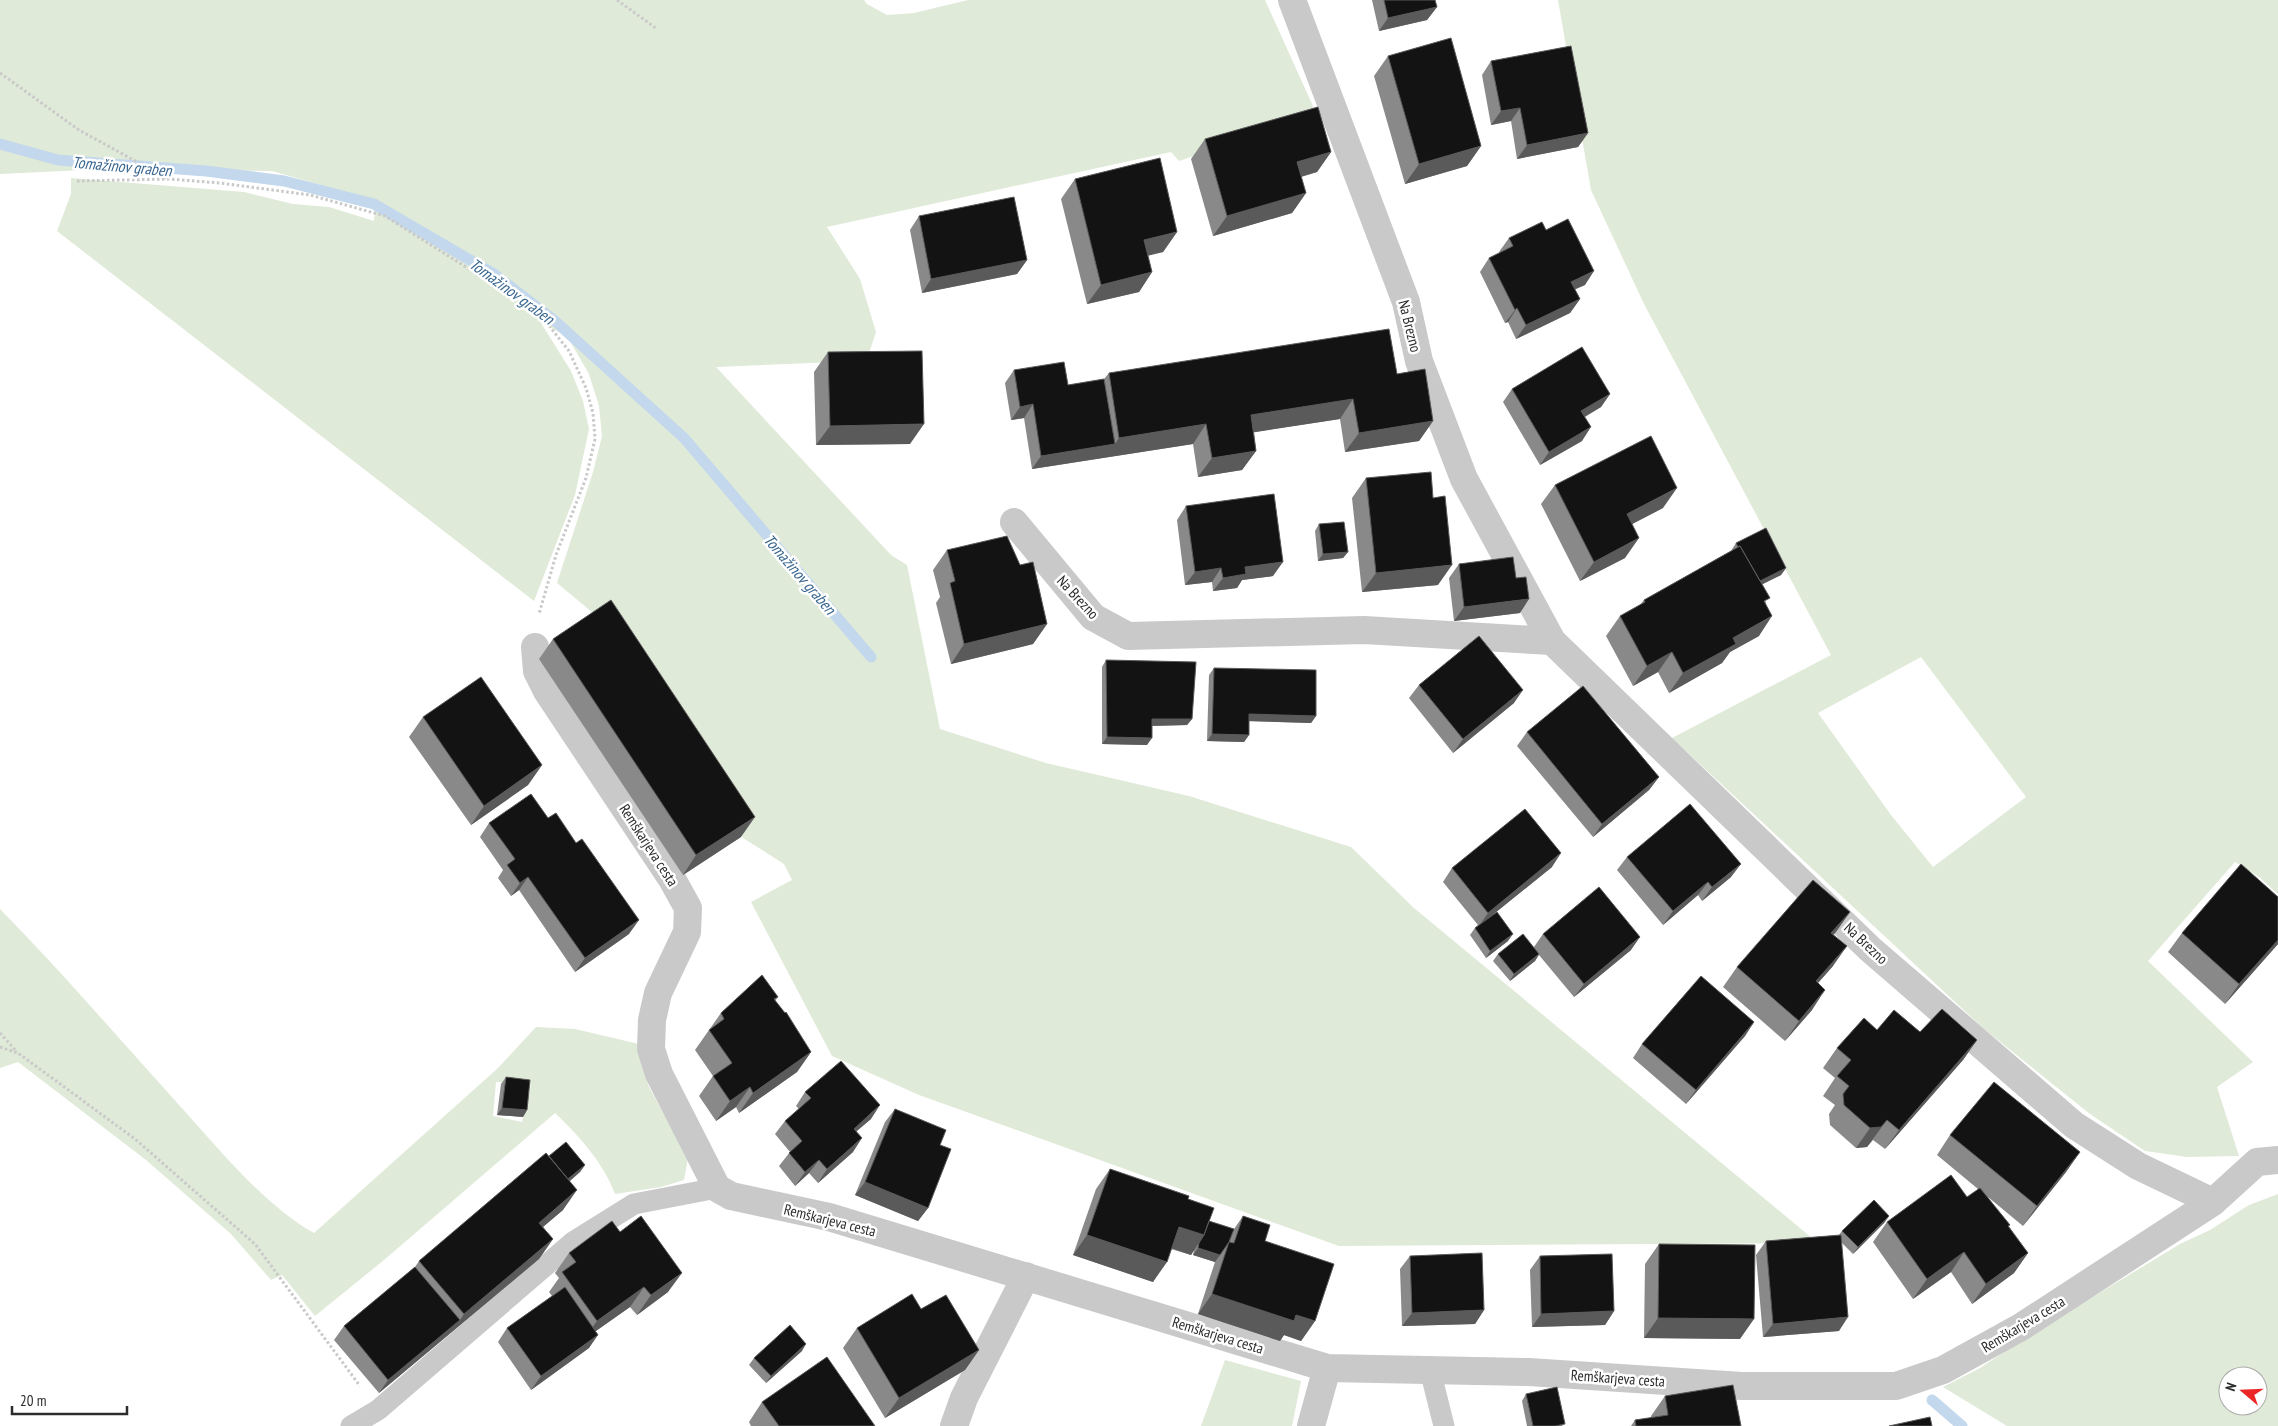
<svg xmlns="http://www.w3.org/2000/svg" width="2278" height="1426" font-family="'PT Sans Narrow',sans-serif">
<rect width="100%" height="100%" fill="#fff"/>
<!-- green -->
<path fill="#e0ead8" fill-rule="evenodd" d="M0,0H864L867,4L887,15L914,13L968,0H1265L1317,115L1179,161L1171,152L827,227L860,279L876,332L869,353L835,362L716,367L891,555L907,565L940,729L1046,763L1189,796L1351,847L1414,908L1818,1243L1339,1246L919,1095L832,1056L751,902L792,880L784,864L743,838L598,617L557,583L593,472L602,436L599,406L589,374L567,336L541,323L571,371L583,401L589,429L575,495L534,601L57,231L71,194V178L244,192L293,204L329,207L374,221L376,201L272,171L105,169L0,174Z
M1558,0H2278V894L2259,877L2235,862L2148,961L2253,1062L2217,1087L2239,1156L2187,1157L2145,1151L2090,1114L1983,1028L1672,738L1831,655L1644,304L1591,190ZM1921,657L2026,797L1933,867L1891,815L1818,713Z
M0,909C62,972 120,1040 180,1106C218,1148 264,1205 314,1233L498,1068L536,1027L575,1029L639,1044L641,1063L649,1087L688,1158L684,1180L661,1187L615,1194C603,1162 579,1136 555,1113L384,1260L315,1316L282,1275L271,1280L231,1234L146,1160L18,1062L0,1068ZM496,1082L531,1085L522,1122L493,1116Z
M2278,1194V1426H2007L1943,1387L1980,1368L2025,1338L2180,1244L2210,1230L2249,1205ZM2228,1376H2258V1406H2228Z
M1225,1360L1301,1381L1292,1426H1201Z"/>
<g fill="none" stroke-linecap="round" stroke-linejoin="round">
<!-- stream -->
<path stroke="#c3d8ec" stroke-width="11" d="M0,144L58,160L206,171L284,181L374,204L494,274L555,321L684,438L871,657
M1932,1400L1962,1426"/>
<!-- path -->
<path stroke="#c9c9c9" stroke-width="3" stroke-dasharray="2.5 2.5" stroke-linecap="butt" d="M617,0L657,29
M0,73L79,130L168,179
M77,181L169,179L220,183L310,195L385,216L539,313L569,351L586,388L593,413L595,439L586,478L556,555L539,614
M0,1033L17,1052
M0,1047L18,1053L135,1139L255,1244L360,1386"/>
<!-- service -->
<path stroke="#c9c9c9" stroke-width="21" d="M1430,1370L1444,1426
M351,1426L378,1410L573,1242L634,1204L717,1188"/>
<!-- minor -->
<path stroke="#c9c9c9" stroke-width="28" d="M1292,0L1406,302L1419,361L1464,479L1552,641L1870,949L2074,1125L2138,1166L2213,1202
M1014,522L1093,617L1128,636L1364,630L1552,641
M535,647L537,671L547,691L672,879L688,908L687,932L658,993L652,1020L651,1049L659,1074L717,1188L731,1196L829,1217L1327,1368L1529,1372L1742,1386H1896L1943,1370L2021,1327L2213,1202L2257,1162L2278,1160
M954,1426L964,1398L1026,1276
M1311,1426L1327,1368"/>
</g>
<!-- wall -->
<path fill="#898989" d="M1372,0H1435L1437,7L1427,20L1379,31Z
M1388,56L1481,146L1467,166L1405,184L1374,76Z
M1491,61L1588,133L1578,147L1517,159L1511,121L1491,125L1482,75Z
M1205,139L1331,152L1317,172L1301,177L1306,193L1292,213L1213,236L1191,159Z
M1075,179L1177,232L1163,252L1148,255L1152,272L1139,292L1087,304L1061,199Z
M919,216L1027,260L1017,274L922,293L910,230Z
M1546,230L1585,285L1575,289L1580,299L1570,313L1516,339L1508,322L1505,323L1480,272L1489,258L1500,253L1499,252L1509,238Z
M828,352L910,444L816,445L814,372Z
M1014,370L1068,385L1104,379L1109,373L1397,374L1433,421L1419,441L1345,452L1340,419L1254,432L1256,451L1242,470L1198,477L1193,444L1032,469L1024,418L1011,420L1005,383Z
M1512,389L1610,394L1601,407L1585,417L1582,441L1540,465L1503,402Z
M1366,478L1433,498L1438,585L1362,592L1352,498Z
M1555,485L1663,508L1632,524L1625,558L1580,581L1541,504Z
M1186,506L1273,576L1242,580L1237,588L1213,591L1212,582L1185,585L1177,520Z
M1319,524L1348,552L1343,558L1318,561L1315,531Z
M1736,543L1786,568L1781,575L1762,584L1766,604L1759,636L1730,652L1722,663L1669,693L1658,672L1633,686L1606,636L1620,616L1640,605L1644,600L1731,551Z
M947,550L1020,565L1047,624L1033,644L951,664L936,603L940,597L933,570Z
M1459,564L1520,613L1454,621L1449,578Z
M553,639L741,837L683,875L539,659Z
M1106,660L1192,719L1187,725L1152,726L1147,745L1102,744V667Z
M1214,668L1316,716L1311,723L1249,721V735L1244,742L1207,741L1209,675Z
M1419,685L1514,703L1453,753L1409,698Z
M423,717L542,765L528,785L471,825L409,737Z
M1527,732L1659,777L1649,790L1593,837L1517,746Z
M489,823L629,934L575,972L519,890L511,896L498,878L503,870L480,837Z
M1627,857L1731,877L1702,901L1698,895L1663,925L1617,870Z
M1552,867L1492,915L1508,941L1486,958L1470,935L1475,928L1478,925L1443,882L1452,868Z
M1850,912L1833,935V966L1818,983L1812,1010L1785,1041L1723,987L1737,967Z
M2182,933L2278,944L2225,1004L2168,952Z
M1543,934L1631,950L1574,997L1539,955L1535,961L1510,981L1493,961L1498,954L1534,947Z
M778,997L775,1001L811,1052L797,1072L739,1113L736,1107L716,1121L699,1096L713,1076L695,1050L721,1013Z
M1754,1022L1745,1036L1686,1104L1633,1058L1642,1044Z
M1877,1030L1920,1032L1977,1040L1963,1060L1885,1149L1873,1140L1867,1147L1856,1148L1830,1125L1829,1114L1835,1105L1823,1096L1835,1078L1823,1068L1837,1048Z
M506,1077L527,1110L523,1117L497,1115L501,1084Z
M805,1092L871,1119L856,1131L853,1152L818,1183L809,1173L795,1186L779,1166L790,1152L775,1134L785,1121L799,1109L796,1106Z
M895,1109L940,1145L928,1208L918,1221L855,1195L885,1122Z
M1950,1135L2080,1152L2066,1172L2023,1226L1988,1197L2028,1253L2014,1273L1972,1304L1951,1272L1913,1299L1873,1242L1887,1222L1967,1197L1978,1189L1937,1155Z
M549,1156L585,1165L580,1172L570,1181L563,1210L543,1227L553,1239L539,1259L379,1393L334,1340L344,1326L415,1267L419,1261Z
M1110,1169L1188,1199L1209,1221L1234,1229L1243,1216L1265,1241L1315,1321L1301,1341L1284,1335L1280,1341L1198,1314L1215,1262L1193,1255L1194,1250L1191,1255L1171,1249L1153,1282L1073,1255L1096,1189Z
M1889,1216L1884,1223L1853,1254L1842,1243L1839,1331L1763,1337L1756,1255L1766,1241L1839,1235L1842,1231Z
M620,1232L668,1292L637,1315L630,1307L596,1331L589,1348L531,1390L498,1342L507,1328L552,1296L549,1292L559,1278L555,1273L569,1253Z
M1659,1244L1740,1339L1644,1338L1645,1264Z
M1410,1256L1484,1310L1475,1324L1402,1326L1400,1269Z
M1540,1256L1614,1311L1605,1325L1532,1327L1530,1270Z
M921,1309L979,1350L965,1370L885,1418L843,1348L857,1328Z
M802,1351L766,1383L749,1365L754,1358Z
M1526,1394L1563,1426H1527L1522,1401Z
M1665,1396L1741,1426H1631L1635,1420L1651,1418V1416Z
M762,1402L875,1426H751L749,1422Z"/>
<!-- shaded-wall -->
<path fill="#5a5a5a" d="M1437,7L1427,20L1379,31L1388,18Z
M1520,108L1511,121L1491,125L1501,111Z
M1588,133L1578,147L1517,159L1527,145Z
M1481,146L1467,166L1405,184L1419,164Z
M1331,152L1317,172L1283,182L1297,162Z
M1306,193L1292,213L1213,236L1227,216Z
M1177,232L1163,252L1131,260L1144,240Z
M1027,260L1017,274L922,293L931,279Z
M1594,271L1585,285L1562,295L1571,282Z
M1152,272L1139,292L1087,304L1101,285Z
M1580,299L1570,313L1516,339L1526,325Z
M1517,308L1508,322L1505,323L1515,310Z
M1610,394L1601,407L1572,424L1581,411Z
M1353,399L1340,419L1237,435L1251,415Z
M1033,404L1024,418L1011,420L1020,407Z
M1433,421L1419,441L1345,452L1359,433Z
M924,424L910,444L816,445L830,426Z
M1206,424L1193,444L1032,469L1041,456L1115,444L1119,438Z
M1591,427L1582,441L1540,465L1549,452Z
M1256,451L1242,470L1198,477L1212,458Z
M1677,488L1663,508L1613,534L1627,514Z
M1639,538L1625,558L1580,581L1594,562Z
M1348,552L1343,558L1318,561L1323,554Z
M1283,562L1273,576L1242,580L1237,588L1213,591L1223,578L1245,567Z
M1452,565L1438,585L1362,592L1376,573Z
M1221,568L1212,582L1185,585L1195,572Z
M1786,568L1781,575L1751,590L1756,583Z
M1529,599L1520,613L1454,621L1464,607Z
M1772,616L1759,636L1730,652L1722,663L1669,693L1683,673L1733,638Z
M1047,624L1033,644L951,664L964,644Z
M1672,652L1658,672L1633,686L1647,666Z
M1523,690L1514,703L1453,753L1463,739Z
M1249,714L1316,716L1311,723L1244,721Z
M1152,719H1192L1187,725L1147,726Z
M1212,734L1249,735L1244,742L1207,741Z
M1107,737L1152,738L1147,745L1102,744Z
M542,765L528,785L471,825L484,806Z
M1659,777L1649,790L1593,837L1602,824Z
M755,817L741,837L683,875L696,855Z
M1561,853L1552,867L1479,926L1488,913Z
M1741,864L1731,877L1702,901L1712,887Z
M528,877L519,890L511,896L520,883Z
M1708,882L1698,895L1663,925L1673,911Z
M1850,912L1836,932L1817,953L1831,933Z
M639,920L629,934L575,972L585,958Z
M1513,934L1508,941L1486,958L1490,951Z
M1640,937L1631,950L1574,997L1584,984Z
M2278,940V944L2225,1004L2239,984Z
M1847,946L1833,966L1802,1001L1816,981Z
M1539,954L1535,961L1510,981L1514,974Z
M1825,990L1812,1010L1785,1041L1799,1021Z
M1754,1022L1745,1036L1686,1104L1696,1090Z
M1977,1040L1963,1060L1885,1149L1899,1130Z
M811,1052L797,1072L739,1113L753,1093Z
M750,1087L736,1107L716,1121L730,1101Z
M880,1105L871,1119L844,1142L854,1129Z
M502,1108L527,1110L523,1117L497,1115Z
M1887,1120L1867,1147L1856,1148L1870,1128Z
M862,1138L853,1152L818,1183L827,1169Z
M2080,1152L2066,1172L2023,1226L2037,1206Z
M819,1160L809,1173L795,1186L805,1172Z
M585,1165L580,1172L552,1196L557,1189Z
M865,1182L928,1208L918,1221L855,1195Z
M577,1190L563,1210L525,1242L539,1223Z
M1889,1216L1884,1223L1853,1254L1858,1247Z
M1179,1227L1204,1235L1191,1255L1165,1246Z
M1087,1235L1167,1262L1153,1282L1073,1255Z
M553,1239L539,1259L379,1393L388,1380L460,1320L464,1314Z
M1198,1248L1220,1255L1215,1262L1193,1255Z
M1964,1252L1951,1272L1913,1299L1927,1279Z
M2028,1253L2014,1273L1972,1304L1986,1284Z
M682,1273L668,1292L637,1315L651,1295Z
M644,1287L630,1307L583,1340L597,1321Z
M1212,1294L1296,1315L1315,1321L1301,1341L1284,1335L1280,1341L1198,1314Z
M1484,1310L1475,1324L1402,1326L1412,1313Z
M1614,1311L1605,1325L1532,1327L1541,1314Z
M1848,1317L1839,1331L1763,1337L1773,1324Z
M1658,1318L1754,1319L1740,1339L1644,1338Z
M598,1335L589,1348L531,1390L541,1376Z
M806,1344L802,1351L766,1383L771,1376Z
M979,1350L965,1370L885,1418L899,1398Z"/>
<!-- building -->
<path fill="#131313" stroke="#5a5a5a" d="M1384,0H1435L1437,7L1388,18Z
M1451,38L1481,146L1419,164L1388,56Z
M1571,46L1588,133L1527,145L1520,108L1501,111L1491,61Z
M1318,107L1331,152L1297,162L1306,193L1227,216L1205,139Z
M1160,158L1177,232L1144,240L1152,272L1101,285L1075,179Z
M1014,197L1027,260L931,279L919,216Z
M1568,219L1594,271L1571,282L1580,299L1526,325L1517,308L1515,310L1489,258L1513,246L1509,238L1542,222L1546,230Z
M1389,329L1397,374L1425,369L1433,421L1359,433L1353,399L1251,415L1256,451L1212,458L1206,424L1119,438L1109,373Z
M1582,347L1610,394L1581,411L1591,427L1549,452L1512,389Z
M922,351L924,424L830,426L828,352Z
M1064,362L1068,385L1104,379L1115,444L1041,456L1033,404L1020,407L1014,370Z
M1651,436L1677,488L1627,514L1639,538L1594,562L1555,485Z
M1431,472L1433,498L1445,496L1452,565L1376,573L1366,478Z
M1274,494L1283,562L1245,567L1246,574L1223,578L1221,568L1195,572L1186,506Z
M1344,522L1348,552L1323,554L1319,524Z
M1766,528L1786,568L1760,581L1740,546L1738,547L1736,543Z
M1007,536L1020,565L1033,562L1047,624L964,644L950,583L955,581L947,550Z
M1740,546L1770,598L1764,601L1772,616L1733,638L1736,644L1683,673L1672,652L1647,666L1620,616L1645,602L1644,600Z
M1513,557L1516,578L1526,577L1529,599L1464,607L1459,564Z
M611,600L755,817L696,855L553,639Z
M1479,636L1523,690L1463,739L1419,685Z
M1106,660L1196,662L1192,719H1152V738L1107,737Z
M1214,668L1316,670V716L1249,714V735L1212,734Z
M481,677L542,765L484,806L423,717Z
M1583,686L1659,777L1602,824L1527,732Z
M531,794L548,818L556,813L576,843L582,839L639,920L585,958L528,877L520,883L507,865L515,859L489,823Z
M1690,804L1741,864L1712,887L1708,882L1673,911L1627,857Z
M1525,809L1561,853L1488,913L1452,868Z
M2241,864L2278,897V940L2239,984L2182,933Z
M1813,880L1850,912L1831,933L1847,946L1816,981L1825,990L1799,1021L1737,967Z
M1599,887L1640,937L1584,984L1543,934Z
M1497,912L1513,934L1490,951L1475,928Z
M1523,934L1539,954L1514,974L1498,954Z
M762,975L778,997L774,999L785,1013L786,1012L811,1052L753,1093L750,1087L730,1101L713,1076L732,1063L709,1030L724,1019L721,1013Z
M1701,976L1754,1022L1696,1090L1642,1044Z
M1942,1009L1977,1040L1899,1130L1887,1120L1881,1127L1870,1128L1844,1105L1843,1094L1849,1086L1837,1076L1851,1060L1837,1048L1864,1018L1877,1030L1894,1010L1920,1032Z
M841,1061L880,1105L854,1129L862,1138L827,1169L819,1160L805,1172L789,1153L802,1141L785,1121L811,1098L805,1092Z
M506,1077L530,1080L527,1110L502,1108Z
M1994,1082L2080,1152L2037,1206L1950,1135Z
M895,1109L946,1130L940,1145L951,1149L928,1208L865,1182Z
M566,1142L585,1165L568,1179L549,1156Z
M546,1153L577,1190L539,1223L553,1239L464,1314L419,1261Z
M1110,1169L1189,1196L1188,1199L1214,1208L1204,1235L1179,1227L1167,1262L1087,1235Z
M1951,1175L1967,1197L1980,1188L2010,1225L2008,1226L2028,1253L1986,1284L1964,1252L1927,1279L1887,1222Z
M1874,1200L1889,1216L1858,1247L1842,1231Z
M641,1216L682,1273L651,1295L644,1287L597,1321L562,1272L576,1262L569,1253L612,1221L620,1232Z
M1243,1216L1270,1225L1265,1241L1334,1264L1315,1321L1296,1315L1294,1321L1212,1294L1229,1242L1234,1243Z
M1209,1221L1234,1229L1229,1242L1220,1255L1198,1248L1199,1243L1204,1235Z
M1841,1235L1848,1317L1773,1324L1766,1241Z
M1659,1244L1755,1245L1754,1319L1658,1318Z
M1482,1253L1484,1310L1412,1313L1410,1256Z
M1612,1254L1614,1311L1541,1314L1540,1256Z
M415,1267L460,1320L388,1380L344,1326Z
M565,1287L598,1335L541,1376L507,1328Z
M912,1294L921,1309L946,1295L979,1350L899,1398L857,1328Z
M790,1325L806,1344L771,1376L754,1358Z
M827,1357L875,1426H779L762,1402Z
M1733,1385L1741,1426H1636L1635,1420L1668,1415L1665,1396Z
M1557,1387L1565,1424L1555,1426H1533L1526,1394Z
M1930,1417L1932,1426H1889Z"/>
<g text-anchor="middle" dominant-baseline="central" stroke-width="5" stroke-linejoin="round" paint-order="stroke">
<!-- street labels -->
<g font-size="15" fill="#2c2c2c" stroke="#fff">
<text transform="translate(1410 326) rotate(76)">Na Brezno</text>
<text transform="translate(1078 597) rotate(47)">Na Brezno</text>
<text transform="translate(649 845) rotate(57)">Remškarjeva cesta</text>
<text transform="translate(1866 943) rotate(43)">Na Brezno</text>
<text transform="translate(830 1220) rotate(14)">Remškarjeva cesta</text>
<text transform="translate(2023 1324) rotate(-31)">Remškarjeva cesta</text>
<text transform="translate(1218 1335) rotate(17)">Remškarjeva cesta</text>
<text transform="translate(1618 1378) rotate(4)">Remškarjeva cesta</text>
</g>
<!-- water labels -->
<g font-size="16" font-style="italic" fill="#386690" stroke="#fff">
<text transform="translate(122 166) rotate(5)">Tomažinov graben</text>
<text transform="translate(512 291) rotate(36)">Tomažinov graben</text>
<text transform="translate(800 574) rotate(49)">Tomažinov graben</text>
</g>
</g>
<!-- north arrow -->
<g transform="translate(2243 1391) rotate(289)"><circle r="24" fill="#ffffff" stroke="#ababab"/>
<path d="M0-4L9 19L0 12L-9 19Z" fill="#eb2725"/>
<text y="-8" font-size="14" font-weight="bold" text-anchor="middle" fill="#2c2c2c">N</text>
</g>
<!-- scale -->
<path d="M12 1406v8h115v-8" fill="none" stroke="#2c2c2c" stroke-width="2.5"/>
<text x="20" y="1406" font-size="15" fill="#2c2c2c" stroke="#ffffff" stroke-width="4" paint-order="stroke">20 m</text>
</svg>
